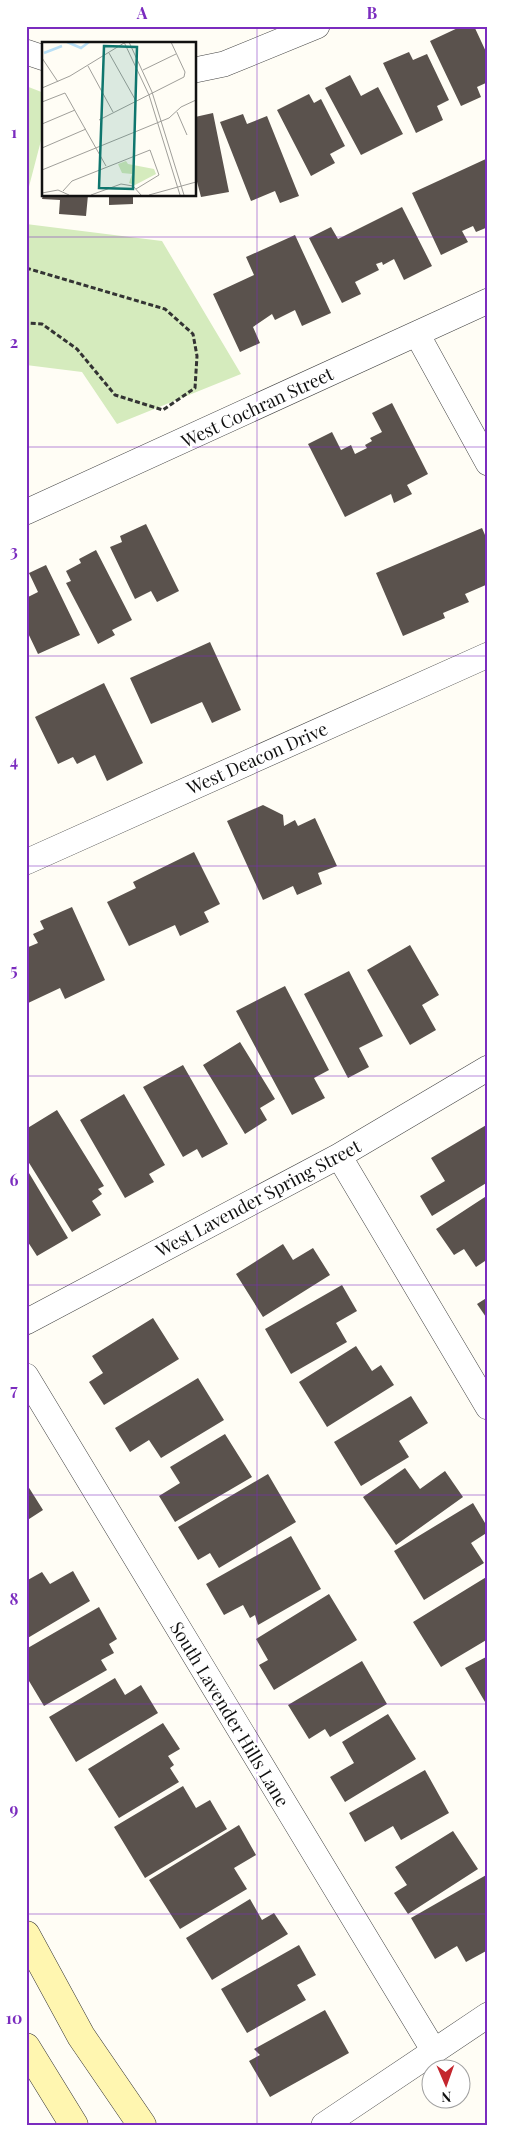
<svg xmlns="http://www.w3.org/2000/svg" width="514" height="2151" font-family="'Playfair Display',serif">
<rect width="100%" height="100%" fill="#fffdf5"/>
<!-- park -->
<path fill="#d5ebbd" d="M26,86L44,93V129L26,198Z
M26,224L162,241L241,374L117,424L82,372L26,365Z"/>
<!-- building -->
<path fill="#5a524d" d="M462,26H474L488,56V82L477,87L481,97L461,106L430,41Z
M409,52L413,60L427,54L449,100L437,106L443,120L416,133L383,63Z
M350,75L361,96L378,87L403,134L361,155L325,88Z
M309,94L314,103L321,99L345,146L330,154L335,163L311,176L277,110Z
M213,113L229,192L201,197L195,174V117Z
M243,114L247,124L267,116L299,196L280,203L275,191L251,201L220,122Z
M488,158V227L476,232L473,226L462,231L468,242L441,255L412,193Z
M43,195H88L86,216L59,214L60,200L42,199Z
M109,195H133V204L109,205Z
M402,207L432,266L404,280L394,259L383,265L382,262L376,264L379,270L355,282L361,294L342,303L309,238L331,227L338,239Z
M295,235L331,313L302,326L295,310L275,320L272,314L253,327L260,343L240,352L213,294L254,275L246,257Z
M392,403L428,474L407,485L412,494L394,503L391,494L345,517L308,444L332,432L341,450L351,445L355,454L367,448L365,445L372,441L370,438L382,432L372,413Z
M146,524L179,591L157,602L151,591L135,599L110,547L122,542L120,536Z
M482,528L488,542V584L465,594L469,602L443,613L445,618L403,636L376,573Z
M96,550L132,620L112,630L115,635L98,644L66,583L71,581L66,571L81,563L79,559Z
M46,565L80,635L38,654L26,629V598L38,592L29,573Z
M210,642L241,710L212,723L202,702L151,724L130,678Z
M104,683L143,763L107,781L95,755L77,764L73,757L58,764L35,717Z
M263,805L283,815L284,826L295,820L298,826L315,818L337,866L318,873L322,884L297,895L293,886L263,900L227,821Z
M194,852L220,904L204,912L209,922L180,936L175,925L129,946L107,902L136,888L133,882Z
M72,907L105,980L65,999L60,988L26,1004V948L38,943L33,934L44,929L40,921Z
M410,945L439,995L422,1005L436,1030L410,1045L367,970Z
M349,971L383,1036L359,1048L369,1067L348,1078L304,994Z
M285,986L329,1070L314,1078L325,1098L292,1115L236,1011Z
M240,1042L275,1099L260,1108L267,1120L245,1134L203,1065Z
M183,1065L228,1144L202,1158L197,1149L183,1157L143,1087Z
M124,1094L165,1165L149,1174L154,1182L125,1198L80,1120Z
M57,1110L104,1186L98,1189L102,1194L92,1201L101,1215L72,1232L26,1158V1129Z
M488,1124V1182L432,1216L420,1196L445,1181L431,1158Z
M26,1168L68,1238L37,1256L26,1239Z
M488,1195V1259L476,1267L464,1249L454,1255L436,1229Z
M283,1244L293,1260L313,1248L330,1275L263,1317L236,1274Z
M342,1285L357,1311L336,1323L347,1342L291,1374L265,1329Z
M488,1297V1320L477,1304Z
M153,1318L179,1359L104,1405L89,1382L103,1373L92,1356Z
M356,1346L372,1371L381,1365L394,1385L327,1427L299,1382Z
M198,1378L224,1420L161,1458L149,1440L130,1452L115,1428Z
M411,1396L428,1423L399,1441L409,1457L361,1486L334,1442Z
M225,1434L252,1477L175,1522L159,1496L180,1483L170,1467Z
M405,1468L420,1489L445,1471L463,1497L396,1545L363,1497Z
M268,1474L296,1522L219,1568L210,1553L198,1560L178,1527Z
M26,1483L43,1510L26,1521Z
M473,1503L488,1528V1532L471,1543L484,1563L424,1600L394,1551Z
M291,1536L321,1589L258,1625L255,1615L250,1618L243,1605L224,1615L206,1584Z
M73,1571L90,1601L26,1639V1581L42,1572L50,1584Z
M488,1576V1639L441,1667L413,1622Z
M329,1594L357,1640L274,1690L259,1665L268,1660L256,1639Z
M99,1607L117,1639L109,1644L114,1653L101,1660L107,1670L44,1706L26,1676V1649Z
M488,1656V1707L465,1668Z
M362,1661L387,1704L330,1737L325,1729L309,1739L288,1705Z
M115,1678L125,1695L141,1685L158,1713L76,1762L49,1717Z
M388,1714L416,1759L345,1802L330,1777L354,1763L342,1742Z
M163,1723L180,1749L168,1756L174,1765L170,1768L179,1782L119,1818L88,1769Z
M425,1770L449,1813L401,1840L393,1826L365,1842L349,1813Z
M183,1786L196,1808L210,1800L227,1829L145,1878L114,1827Z
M239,1825L256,1855L234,1868L247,1889L180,1929L149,1880Z
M453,1831L478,1869L408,1914L394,1893L407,1885L395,1867Z
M488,1874V1950L466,1962L457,1946L435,1959L411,1918Z
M250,1899L262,1920L274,1913L288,1934L212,1980L186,1938Z
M299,1945L316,1975L297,1985L306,2000L247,2033L221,1989Z
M325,2010L349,2053L270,2097L249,2061L260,2055L254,2049Z"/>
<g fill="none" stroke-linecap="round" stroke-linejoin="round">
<defs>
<path id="street" d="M26,52L44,58
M195,70L224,64L317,26
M417,334L488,463
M26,512L488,301
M26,862L488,655
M339,1156L488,1407
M26,1322L339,1156L488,1068
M26,1376L434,2051
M324,2125L488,2015"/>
<path id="secondary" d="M26,1935L81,2036L142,2125
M26,2047L74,2125"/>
</defs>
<!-- street casing -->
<use href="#street" stroke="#444" stroke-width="26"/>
<!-- secondary casing -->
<use href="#secondary" stroke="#333" stroke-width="29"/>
<!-- path -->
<path stroke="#333" stroke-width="3" stroke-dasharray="5 2.5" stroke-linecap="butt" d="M26,268L165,309L193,334L197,356L195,388L163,410L115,395L77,349L42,324L26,323"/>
<!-- street -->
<use href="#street" stroke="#fff" stroke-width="25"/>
<!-- secondary -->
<use href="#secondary" stroke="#fff6b0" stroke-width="28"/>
</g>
<!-- grid -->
<path fill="none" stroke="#7b2cbf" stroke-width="1" stroke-opacity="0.55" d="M257,26V2125M26,237H488M26,447H488M26,656H488M26,866H488M26,1076H488M26,1285H488M26,1495H488M26,1704H488M26,1914H488"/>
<g text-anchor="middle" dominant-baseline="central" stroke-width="5" stroke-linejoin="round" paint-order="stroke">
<!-- street labels -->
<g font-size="18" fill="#111" stroke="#fff">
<text transform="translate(257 407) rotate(-25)">West Cochran Street</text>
<text transform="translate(257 758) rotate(-24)">West Deacon Drive</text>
<text transform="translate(258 1198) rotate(-28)">West Lavender Spring Street</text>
<text transform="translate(230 1714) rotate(59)">South Lavender Hills Lane</text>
</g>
</g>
<!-- overview -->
<g transform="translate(42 42)">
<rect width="154" height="154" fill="#fffdf5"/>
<path d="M84,119L86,122L112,127L114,132L93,143L87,141L90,132L80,131L76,122Z" fill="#d5ebbd"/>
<path fill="none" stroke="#b9e0f7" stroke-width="2.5" d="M25,0L39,6L47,0M2,11L20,4"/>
<path fill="none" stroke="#a09f9a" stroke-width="1" d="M82,0L107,53L138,153M87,0L110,50L142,153M67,11L94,59M0,16L16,40M46,24L71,70M101,28L134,12M0,46L28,34L82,1M23,51L64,124M0,60L23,51M135,70L145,93M57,78L142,35L143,30L129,0M0,82L33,68M0,106L44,87M0,128L127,76L139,65L154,58M94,147L117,133L108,108M21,149L30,139L108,108M0,151L16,148L27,153M49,153L79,142L91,144L99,153M107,153L154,140"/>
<path fill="#0f766e" fill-opacity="0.15" stroke="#0f766e" stroke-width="2.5" d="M62,4L95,5L91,147L57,146Z"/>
<rect width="154" height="154" fill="none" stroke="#111" stroke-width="2.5"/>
</g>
<!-- border -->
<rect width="514" height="2151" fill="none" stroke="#ffffff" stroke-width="55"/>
<!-- north arrow -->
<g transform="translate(446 2084) rotate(178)"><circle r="24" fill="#ffffff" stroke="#a0a0a0"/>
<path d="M0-4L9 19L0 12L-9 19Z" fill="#c4262e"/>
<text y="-8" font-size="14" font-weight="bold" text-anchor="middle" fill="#111111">N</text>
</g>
<rect x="28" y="28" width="458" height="2096" fill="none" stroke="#7b2cbf" stroke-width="2"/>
<g font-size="16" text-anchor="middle" font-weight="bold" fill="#7b2cbf">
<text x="142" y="19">A</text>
<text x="372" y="19">B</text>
<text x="14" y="138">1</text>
<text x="14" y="348">2</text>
<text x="14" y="557">3</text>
<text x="14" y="767">4</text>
<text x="14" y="976">5</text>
<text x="14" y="1186">6</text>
<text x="14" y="1396">7</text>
<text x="14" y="1605">8</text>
<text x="14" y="1815">9</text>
<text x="14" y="2024">10</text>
</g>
</svg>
